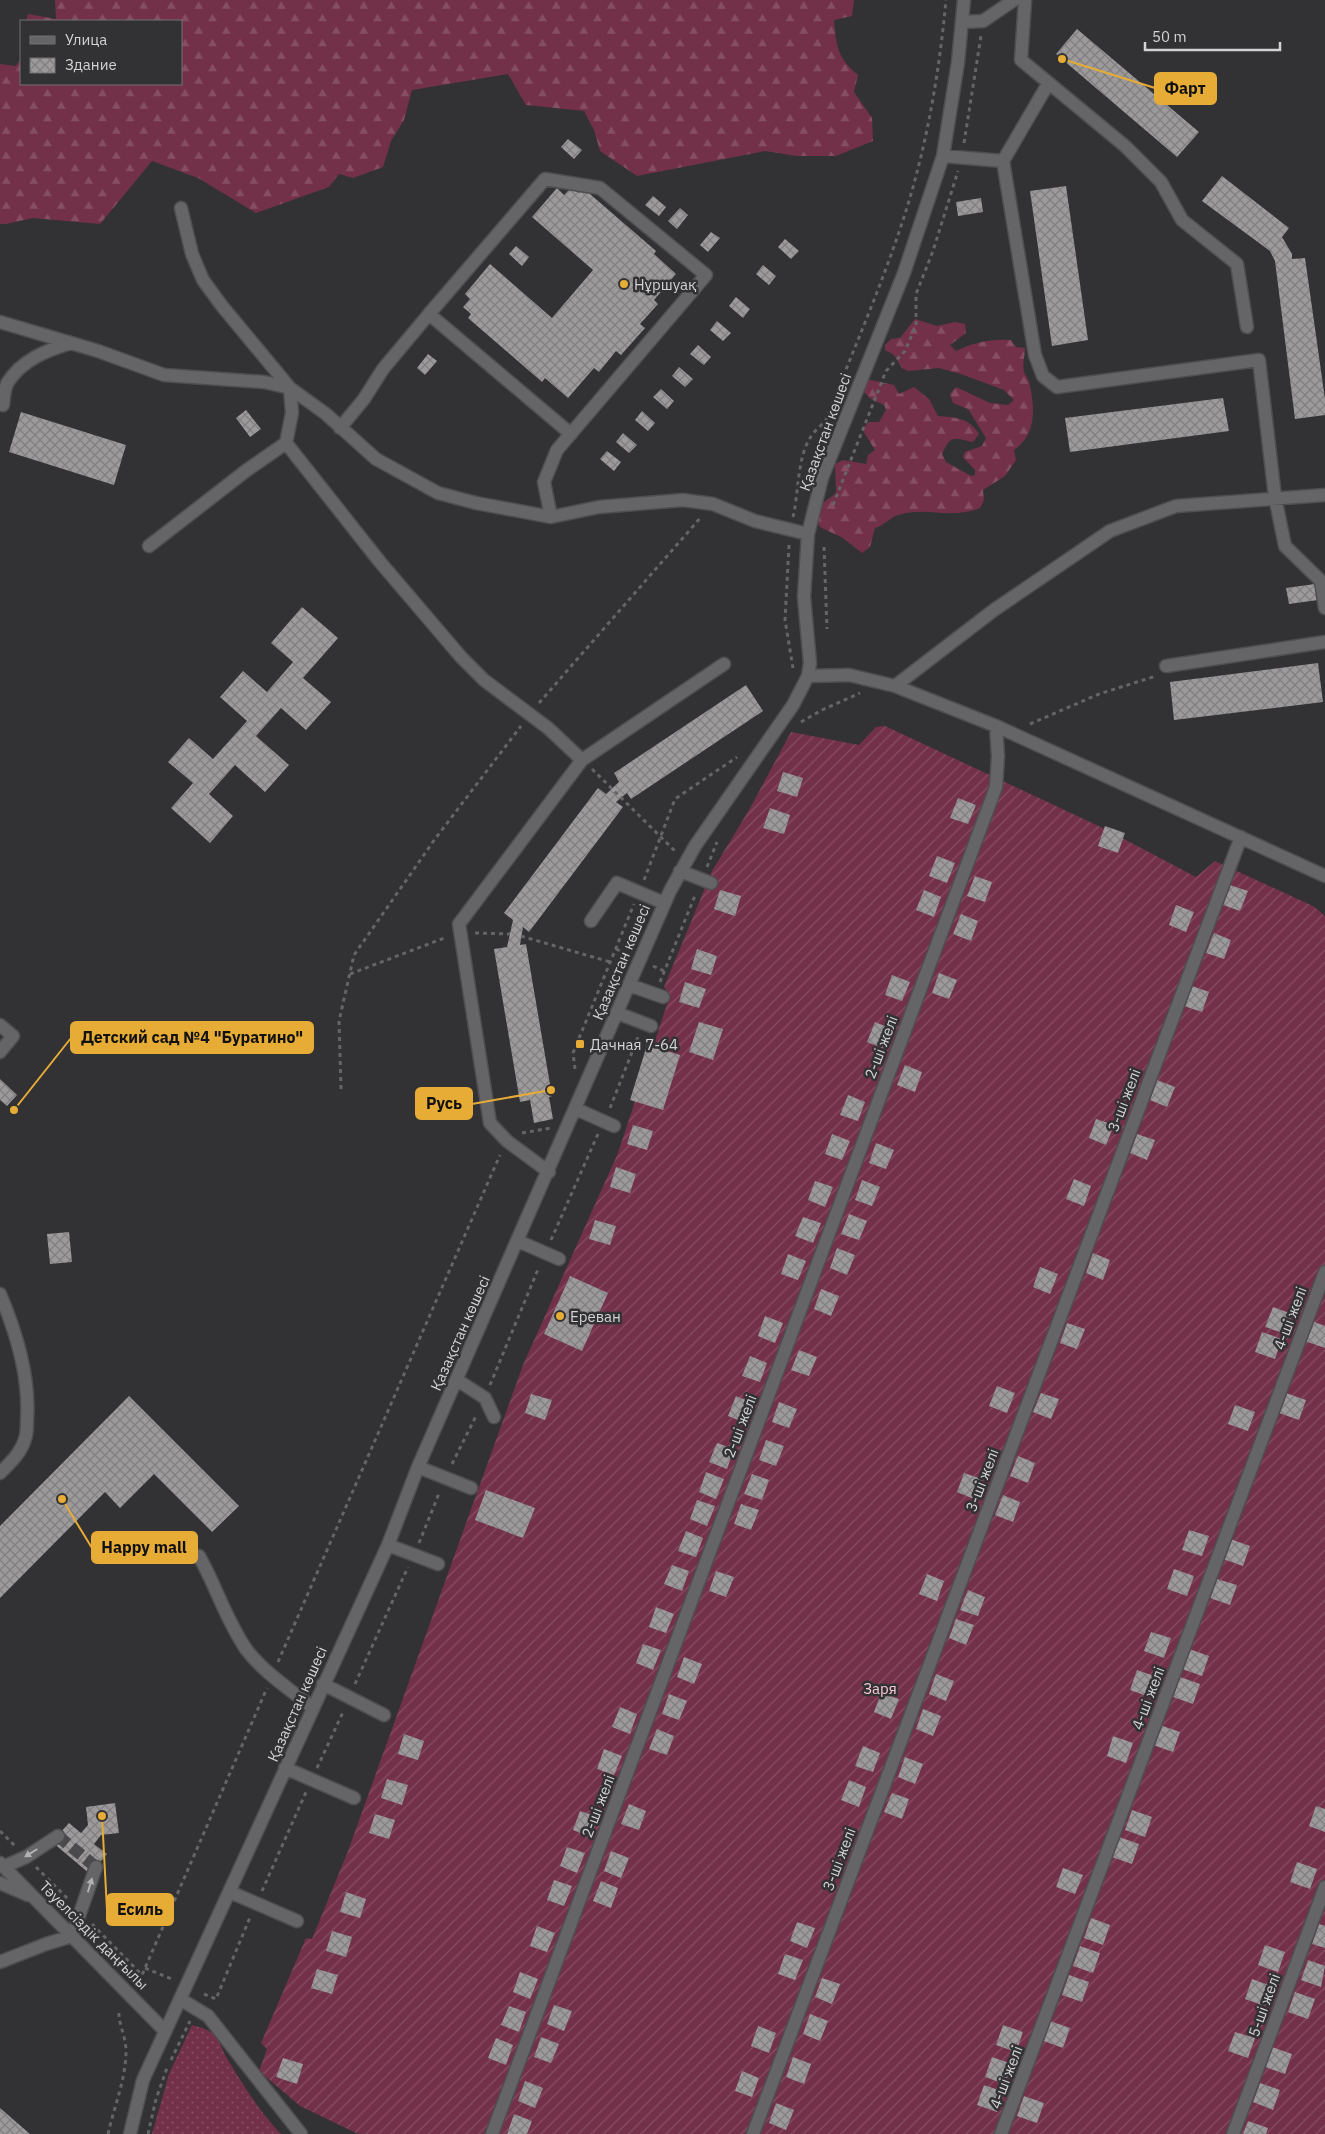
<svg xmlns="http://www.w3.org/2000/svg" width="1325" height="2134" font-family="'IBM Plex Sans',sans-serif">
<defs>
<pattern id="grass-dots" width="8" height="8" patternUnits="userSpaceOnUse" patternTransform="scale(1.25)"><rect width="8" height="8" fill="#733149"/><path d="M2 2h.1M6 6h.1" fill="none" stroke="#864e62" stroke-width="1.8" stroke-linecap="round"/></pattern>
<pattern id="forest-firs" width="22" height="20" patternUnits="userSpaceOnUse" patternTransform="scale(1.25)"><rect width="22" height="20" fill="#733149"/><path d="M5 1l3.5 6h-7zM16 11l3.5 6h-7z" fill="#864e62"/></pattern>
<pattern id="garden-furrows" width="10" height="10" patternUnits="userSpaceOnUse" patternTransform="scale(1.25)"><rect width="10" height="10" fill="#733149"/><path d="M-1 1l2-2M0 10L10 0M9 11l2-2" fill="none" stroke="#864e62"/></pattern>
<pattern id="building-cross-hatch" width="8" height="8" patternUnits="userSpaceOnUse" patternTransform="scale(1.25)"><rect width="8" height="8" fill="#9d9a9c"/><path d="M0 0l8 8M0 8l8-8" fill="none" stroke="#817f80"/></pattern>
</defs>
<rect width="100%" height="100%" fill="#323133"/>
<!-- grass -->
<path fill="url(#grass-dots)" d="M192,2025C200,2027 211,2030 217,2037C220,2042 222,2049 225,2055C241,2082 259,2111 281,2134H152L169,2074Z"/>
<!-- forest -->
<path fill="url(#forest-firs)" d="M55,0H854L852,16L834,20C836,46 838,59 858,75L854,92L872,118L873,141L836,156H797L765,151L637,176L600,151L594,130L584,111L526,105L508,74L412,90L404,120L391,141L383,167L353,178L339,174L329,187L256,213L198,178L152,161L100,224L33,218L6,224H0V64L16,66L21,58V84H181V21H26L28,14L56,19Z
M915,319L937,326L955,322L965,324L966,333L950,345L956,351C975,342 990,339 1011,340L1016,347L1025,348C1025,355 1022,365 1024,372C1025,375 1028,378 1029,382C1035,407 1037,434 1014,450L1016,460L1005,476L983,490L984,500L980,508C950,520 926,506 898,515C891,517 885,525 875,528L870,547L862,553L843,538L820,527L813,516L818,507L836,493L835,464L843,460L866,464L868,455L875,450L862,429L869,422H879L886,410L884,405L871,399L860,388L866,379L894,385L899,394L914,387L929,399L938,416C954,417 970,418 979,434L973,442C953,438 951,434 942,454L946,462L971,476L975,475V470L963,457L965,452L982,446L986,438L968,409L953,403L950,394L956,387L990,403L1008,405L1014,400L1004,390L961,374L939,368L908,371L902,368L894,355L885,350V345L891,339L900,338Z"/>
<!-- garden -->
<path fill="url(#garden-furrows)" d="M885,726L1105,829L1196,877L1215,861L1313,906L1325,916V2134H358L300,2106L259,2071L267,2049L261,2043L306,1938L312,1939L348,1851L523,1365L618,1153L670,995L664,987L712,871L749,810L791,732L859,745L876,727Z"/>
<!-- building -->
<path fill="url(#building-cross-hatch)" d="M1077,29L1199,132L1177,157L1056,54Z
M568,139L582,150L574,159L561,147Z
M1222,176L1289,228L1282,237L1292,254V259L1305,258L1325,399V415L1295,419L1275,261L1270,251L1202,201Z
M1066,186L1088,340L1052,346L1030,191Z
M572,187L579,193L583,188L656,251L654,254L676,274L654,300L658,304L640,324L645,328L621,355L616,351L599,372L594,368L568,398L545,378L542,382L468,318L471,314L463,307L470,299L465,294L490,264L552,318L593,270L532,217L557,188L564,195Z
M653,196L666,207L659,216L645,205Z
M981,198L983,212L958,216L956,202Z
M680,208L688,215L677,229L668,221Z
M711,232L720,238L708,252L700,245Z
M785,239L799,251L791,259L778,247Z
M516,246L529,257L522,266L509,254Z
M763,265L776,276L769,285L756,274Z
M736,297L750,309L743,318L729,306Z
M717,321L731,333L723,341L710,330Z
M698,345L711,357L704,365L690,354Z
M428,354L437,361L425,375L417,368Z
M679,367L693,379L685,387L672,376Z
M661,389L674,401L667,409L653,397Z
M1223,398L1229,431L1070,452L1065,418Z
M246,410L261,429L250,437L236,418Z
M642,411L655,423L648,431L635,420Z
M21,412L126,445L114,485L9,452Z
M623,433L637,445L629,453L616,442Z
M607,451L621,462L614,471L600,459Z
M1315,584L1318,600L1289,604L1286,588Z
M302,607L338,638L303,678L331,702L306,730L281,708L256,736L289,765L265,792L235,765L209,794L233,816L210,843L171,808L193,783L168,762L189,738L213,759L247,721L220,697L243,671L267,692L293,662L271,643Z
M1318,663L1323,702L1174,720L1170,682Z
M746,685L763,711L631,799L627,793L622,797L616,802L623,807L529,932L523,927L520,945L526,944L552,1096L549,1097L553,1119L534,1123L530,1100L520,1102L494,949L507,947L513,920L504,913L598,788L606,794L619,782L614,773Z
M783,772L803,778L797,797L777,791Z
M958,798L976,805L968,824L950,818Z
M770,808L790,815L784,834L763,828Z
M1105,826L1125,833L1118,853L1098,846Z
M937,856L955,863L947,883L929,876Z
M975,876L992,882L985,902L967,896Z
M1230,885L1248,891L1240,911L1223,905Z
M720,890L741,896L735,916L714,909Z
M924,890L941,897L934,917L916,910Z
M1176,905L1194,912L1186,932L1169,925Z
M961,914L978,921L971,941L953,934Z
M1214,933L1231,940L1224,959L1206,953Z
M697,949L717,956L711,975L691,969Z
M939,973L957,980L949,999L932,993Z
M892,975L910,982L902,1001L885,995Z
M685,982L706,989L699,1008L679,1002Z
M1192,986L1209,992L1202,1012L1184,1006Z
M699,1022L723,1029L713,1060L689,1052Z
M875,1022L892,1029L885,1049L867,1042Z
M647,1045L680,1055L663,1110L630,1100Z
M905,1065L922,1072L915,1092L897,1085Z
M0,1079L17,1095L7,1106L0,1100Z
M1157,1080L1175,1087L1167,1107L1150,1100Z
M848,1095L865,1102L858,1121L840,1115Z
M1096,1119L1114,1125L1106,1145L1089,1138Z
M633,1125L653,1131L647,1150L627,1144Z
M832,1134L850,1141L842,1160L825,1154Z
M1137,1134L1155,1140L1147,1160L1130,1153Z
M876,1143L894,1150L886,1169L869,1163Z
M616,1167L636,1174L630,1193L610,1187Z
M1074,1179L1091,1186L1084,1206L1066,1199Z
M862,1180L880,1187L872,1206L855,1200Z
M815,1181L833,1187L825,1207L808,1200Z
M849,1214L867,1221L859,1240L841,1234Z
M803,1217L821,1223L813,1243L795,1236Z
M595,1220L616,1226L610,1245L589,1239Z
M69,1232L72,1262L50,1264L47,1234Z
M837,1248L855,1255L847,1275L830,1268Z
M1093,1253L1110,1260L1103,1280L1086,1273Z
M788,1254L806,1261L798,1280L781,1274Z
M1040,1267L1058,1274L1050,1294L1033,1287Z
M570,1276L608,1293L582,1351L544,1334Z
M821,1289L839,1296L831,1316L814,1309Z
M1273,1307L1292,1314L1286,1334L1265,1327Z
M765,1316L783,1323L775,1343L758,1336Z
M1312,1321L1325,1326V1348L1305,1341Z
M1067,1323L1085,1329L1077,1349L1060,1343Z
M1262,1332L1282,1339L1275,1359L1255,1352Z
M799,1350L817,1357L809,1376L791,1370Z
M750,1356L767,1363L760,1382L742,1376Z
M997,1386L1015,1393L1007,1413L989,1406Z
M1041,1393L1059,1399L1051,1419L1033,1412Z
M1286,1393L1306,1400L1299,1420L1279,1413Z
M531,1394L552,1400L545,1420L525,1413Z
M129,1396L239,1506L212,1532L154,1474L120,1508L105,1492L0,1598V1526Z
M736,1396L753,1403L746,1423L728,1416Z
M779,1402L797,1409L789,1428L772,1422Z
M1235,1405L1255,1412L1248,1431L1228,1424Z
M766,1440L784,1446L776,1466L759,1460Z
M717,1443L734,1449L727,1469L709,1462Z
M1018,1456L1035,1463L1028,1483L1010,1476Z
M706,1472L724,1479L716,1499L699,1492Z
M964,1473L982,1479L974,1499L957,1492Z
M752,1474L769,1480L762,1500L744,1494Z
M486,1490L535,1508L523,1538L475,1520Z
M1003,1495L1020,1502L1013,1522L995,1515Z
M697,1500L715,1506L707,1526L690,1519Z
M741,1504L759,1510L751,1530L734,1524Z
M1189,1530L1209,1536L1202,1556L1182,1550Z
M686,1531L703,1538L696,1557L678,1551Z
M1230,1539L1250,1546L1243,1566L1223,1559Z
M672,1565L689,1571L682,1591L664,1584Z
M1174,1569L1194,1576L1187,1596L1167,1589Z
M716,1571L734,1577L726,1597L709,1591Z
M927,1574L944,1581L937,1601L919,1594Z
M1217,1579L1237,1585L1230,1605L1210,1598Z
M968,1590L985,1597L978,1616L960,1610Z
M656,1607L674,1614L666,1633L649,1627Z
M956,1619L974,1625L966,1645L949,1638Z
M1151,1632L1171,1638L1164,1658L1144,1651Z
M643,1644L661,1650L653,1670L636,1663Z
M1189,1649L1209,1656L1202,1676L1182,1669Z
M684,1657L702,1664L694,1684L677,1677Z
M1137,1670L1157,1677L1150,1697L1130,1690Z
M936,1674L954,1681L946,1701L929,1694Z
M1180,1677L1200,1684L1193,1704L1173,1697Z
M881,1693L899,1699L891,1719L874,1712Z
M669,1694L687,1701L679,1720L662,1714Z
M620,1707L637,1714L630,1734L612,1727Z
M923,1709L941,1716L933,1736L916,1729Z
M1160,1725L1180,1732L1173,1752L1153,1745Z
M657,1729L674,1736L667,1755L649,1749Z
M404,1734L424,1741L418,1760L398,1754Z
M1113,1736L1133,1743L1126,1763L1107,1756Z
M863,1746L880,1753L873,1772L855,1766Z
M604,1749L622,1756L614,1775L597,1769Z
M905,1757L923,1764L915,1784L898,1777Z
M387,1779L408,1785L402,1805L381,1798Z
M849,1780L866,1787L859,1807L841,1800Z
M892,1793L909,1799L902,1819L884,1812Z
M115,1803L119,1833L101,1835L94,1844L107,1854L90,1874L52,1842L69,1823L81,1833L88,1825L86,1807Z
M629,1804L646,1811L639,1830L621,1824Z
M1316,1806L1325,1809V1832L1309,1826Z
M1132,1810L1152,1817L1145,1837L1125,1830Z
M580,1811L598,1817L591,1837L573,1830Z
M375,1814L395,1820L389,1839L369,1833Z
M1119,1837L1139,1844L1132,1864L1112,1857Z
M567,1847L585,1853L577,1873L560,1866Z
M611,1851L629,1858L621,1878L604,1871Z
M1297,1862L1317,1869L1310,1889L1290,1882Z
M1063,1868L1083,1875L1075,1894L1056,1887Z
M554,1880L572,1886L564,1906L547,1900Z
M601,1881L618,1888L611,1908L593,1901Z
M346,1892L366,1899L360,1918L340,1912Z
M1091,1918L1110,1925L1103,1945L1084,1938Z
M797,1922L815,1928L807,1948L790,1941Z
M1319,1924L1325,1926V1948L1312,1944Z
M537,1926L555,1933L547,1952L530,1946Z
M332,1931L352,1937L346,1957L326,1951Z
M1265,1945L1285,1952L1278,1972L1258,1965Z
M1080,1946L1100,1953L1093,1973L1073,1966Z
M785,1954L803,1960L795,1980L778,1974Z
M1308,1960L1325,1966L1321,1987L1301,1980Z
M317,1969L338,1975L332,1994L311,1988Z
M520,1972L538,1979L530,1999L513,1992Z
M1069,1975L1089,1982L1082,2002L1062,1995Z
M822,1978L840,1984L832,2004L815,1997Z
M1252,1979L1271,1986L1265,2006L1245,1999Z
M1295,1992L1315,1999L1308,2019L1288,2012Z
M554,2005L572,2011L564,2031L547,2024Z
M509,2006L526,2012L519,2032L501,2025Z
M810,2014L828,2021L820,2041L803,2034Z
M1050,2021L1070,2028L1063,2048L1044,2041Z
M1003,2025L1023,2032L1016,2052L996,2045Z
M758,2026L776,2033L769,2053L751,2046Z
M1235,2032L1255,2038L1248,2058L1228,2051Z
M541,2037L559,2044L551,2063L534,2057Z
M496,2038L513,2045L506,2065L488,2058Z
M1272,2047L1292,2054L1285,2074L1265,2067Z
M793,2057L811,2064L804,2084L786,2077Z
M992,2057L1012,2064L1005,2084L985,2077Z
M283,2058L303,2064L297,2084L276,2077Z
M742,2071L759,2078L752,2097L735,2091Z
M525,2081L543,2088L535,2108L518,2101Z
M1260,2083L1280,2090L1273,2110L1253,2102Z
M984,2085L1004,2092L997,2112L977,2105Z
M1024,2096L1044,2103L1037,2123L1017,2116Z
M776,2103L794,2110L786,2130L769,2123Z
M0,2108L30,2134H0Z
M514,2114L532,2121L527,2134H507Z
M1248,2121L1268,2128L1266,2134H1243Z"/>
<g fill="none" stroke-linecap="round" stroke-linejoin="round">
<!-- minor-tunnel -->
<path stroke="#4a494b" stroke-width="12" stroke-dasharray="12 6" stroke-linecap="butt" d="M58,1836L96,1867"/>
<defs>
<path id="minor" d="M1025,0L1021,60L1125,146L1161,182L1182,220L1237,264L1247,327
M962,22L983,21L1014,0
M943,156L1003,161L1048,84
M1003,161L1035,355L1043,376L1057,387L1259,360L1275,497L1285,546L1321,581L1325,608
M181,208L192,254L203,280L222,306L290,388L292,413L286,443
M429,314L545,179L600,188L706,275L557,450L544,482L551,517
M0,322L98,351L164,375L264,382L290,388L326,414L376,459L438,493L476,503L551,517L599,507L683,500L713,504L755,521L808,534
M3,405C4,398 4,388 8,382C22,360 47,350 71,343
M340,428L364,399L383,369L429,314L571,434
M149,546L247,470L286,443L380,562L461,657L484,680L548,728L582,760
M1166,666L1325,642
M808,676L849,675L895,686L994,610L1110,531L1176,506L1325,495
M895,686L996,726L1325,876
M680,871L711,883
M591,921L617,883L664,903
M629,985L663,997
M617,1013L651,1026
M0,1025L13,1036L0,1052
M576,1109L614,1126
M549,1172L507,1141L490,1123L459,924L582,760L724,664
M518,1241L559,1259
M0,1294C17,1334 30,1377 27,1420C27,1426 27,1434 25,1439C21,1453 10,1463 0,1473
M457,1380L485,1398L494,1417
M418,1467L471,1488
M388,1545L438,1564
M199,1556C216,1586 226,1620 246,1649C263,1672 291,1690 313,1708
M323,1684L384,1715
M285,1768L354,1798
M0,1863L165,2031
M3,1867L26,1857L58,1836
M0,1883L28,1895
M230,1892L297,1921
M0,1962L46,1944L72,1936L96,1867
M180,1999L208,2016L301,2134
M130,2134L143,2080L388,1545L418,1467L670,891L695,846L793,705L808,676L810,663L804,597L808,534L822,478L904,273L943,156L958,62L964,0
M492,2134L996,787L998,756L996,726
M753,2134L1241,837
M1001,2134L1325,1272
M1233,2134L1325,1887"/>
</defs>
<!-- minor casing -->
<use href="#minor" stroke="#4e4d4f" stroke-width="15"/>
<!-- path -->
<path stroke="#656466" stroke-width="3" stroke-dasharray="4 4" stroke-linecap="butt" d="M964,143L981,36
M833,505L886,371L905,351L916,325V294L933,251L958,171
M793,517C799,492 797,459 810,438C813,432 821,426 826,420C851,355 880,290 902,223C926,151 939,75 946,0
M789,545L785,620L793,668
M824,547L827,629
M539,703L702,516
M801,722L822,710L860,693
M1030,724L1099,694L1156,676
M592,769L675,851
M707,867L717,842
M644,880L675,799L737,757
M475,933L510,934
M521,936L610,962
M616,949L627,954
M653,966L664,971
M350,974L447,937
M660,982L696,893
M575,1069L573,1053L634,904
M341,1089L339,1021L354,955L435,839L521,726
M610,1108L638,1037
M522,1133L551,1128
M551,1240L598,1134
M490,1385L539,1267
M452,1464L477,1414
M419,1543L440,1491
M278,1662L500,1155
M355,1684L408,1567
M317,1768L344,1710
M0,1831L15,1846
M36,1867L70,1901
M262,1891L306,1792
M92,1924L142,1975L267,1688
M145,1968L174,1980
M204,1994L216,1999L251,1915
M171,2060L190,2021
M108,2134C114,2107 126,2079 126,2051C126,2036 118,2024 119,2010
M148,2134L156,2099L167,2068"/>
<!-- minor -->
<use href="#minor" stroke="#656467" stroke-width="12"/>
</g>
<!-- one-way arrows -->
<defs><path id="oneway-solid" d="M-6-.8H1V-3.2L6.5 0L1 3.2V.8H-6Z" transform="scale(1.25)"/></defs>
<g fill="#b2b2b3">
<use href="#oneway-solid" transform="translate(31 1853) rotate(148)"/>
<use href="#oneway-solid" transform="translate(90 1885) rotate(-73)"/>
</g>
<!-- markers -->
<g fill="#e6ac36" stroke="#323133" stroke-width="2">
<circle cx="624" cy="284" r="5"/>
<rect x="575" y="1039" width="10" height="10" rx="2.5"/>
<circle cx="560" cy="1316" r="5"/>
</g>
<g text-anchor="middle" dominant-baseline="central" stroke-width="5" stroke-linejoin="round" paint-order="stroke">
<!-- poi labels -->
<g font-size="15" fill="#d3d3d4" stroke="#323133" text-anchor="start">
<text x="634" y="284">Нұршуақ</text>
<text x="590" y="1044">Дачная 7-64</text>
<text x="570" y="1316">Ереван</text>
</g>
<!-- street labels -->
<g font-size="15" fill="#d3d3d4" stroke="#323133">
<text transform="translate(825 432) rotate(-70)">Қазақстан көшесі</text>
<text transform="translate(621 962) rotate(-67)">Қазақстан көшесі</text>
<text transform="translate(881 1047) rotate(-69)">2-ші желі</text>
<text transform="translate(1124 1100) rotate(-69)">3-ші желі</text>
<text transform="translate(1290 1318) rotate(-69)">4-ші желі</text>
<text transform="translate(460 1333) rotate(-66)">Қазақстан көшесі</text>
<text transform="translate(740 1426) rotate(-69)">2-ші желі</text>
<text transform="translate(982 1480) rotate(-69)">3-ші желі</text>
<text transform="translate(1148 1698) rotate(-69)">4-ші желі</text>
<text transform="translate(297 1704) rotate(-66)">Қазақстан көшесі</text>
<text transform="translate(598 1806) rotate(-69)">2-ші желі</text>
<text transform="translate(839 1859) rotate(-69)">3-ші желі</text>
<text transform="translate(94 1935) rotate(45)">Тәуелсіздік даңғылы</text>
<text transform="translate(1264 2005) rotate(-70)">5-ші желі</text>
<text transform="translate(1006 2077) rotate(-69)">4-ші желі</text>
</g>
<!-- park labels -->
<g font-size="15" fill="#f8c9d6" stroke="#323133">
<text x="880" y="1688">Заря</text>
</g>
</g>
<!-- callouts -->
<path fill="none" stroke="#e6ac36" stroke-width="2" d="M1062 59L1155 88M14 1110L71 1038M551 1090L472 1104M62 1499L92 1548M102 1816L107 1910"/>
<g fill="#e6ac36" stroke="#323133" stroke-width="2">
<circle cx="1062" cy="59" r="5"/>
<circle cx="14" cy="1110" r="5"/>
<circle cx="551" cy="1090" r="5"/>
<circle cx="62" cy="1499" r="5"/>
<circle cx="102" cy="1816" r="5"/>
</g>
<g fill="#e6ac36" stroke="#e6ac36" stroke-width="2">
<rect x="1155" y="73" width="61" height="31" rx="5"/>
<rect x="71" y="1022" width="242" height="31" rx="5"/>
<rect x="416" y="1088" width="56" height="31" rx="5"/>
<rect x="92" y="1532" width="105" height="31" rx="5"/>
<rect x="107" y="1894" width="66" height="31" rx="5"/>
</g>
<g font-size="16" text-anchor="middle" font-weight="bold" fill="#111">
<text x="1185" y="94">Фарт</text>
<text x="192" y="1043">Детский сад №4 "Буратино"</text>
<text x="444" y="1109">Русь</text>
<text x="144" y="1553">Happy mall</text>
<text x="140" y="1915">Есиль</text>
</g>
<!-- legend -->
<rect x="20" y="20" width="162" height="65" fill="#323133" stroke="#727273"/>
<rect x="30" y="36" width="25" height="8" fill="#656467" stroke="#727273"/>
<text x="65" y="45" font-size="15" fill="#d3d3d4">Улица</text>
<rect x="30" y="58" width="25" height="15" fill="url(#building-cross-hatch)" stroke="#727273"/>
<text x="65" y="70" font-size="15" fill="#d3d3d4">Здание</text>
<!-- scale -->
<path d="M1145 42v8h135v-8" fill="none" stroke="#d3d3d4" stroke-width="2.5"/>
<text x="1152" y="42" font-size="15" fill="#d3d3d4" stroke="#323133" stroke-width="4" paint-order="stroke">50 m</text>
</svg>
